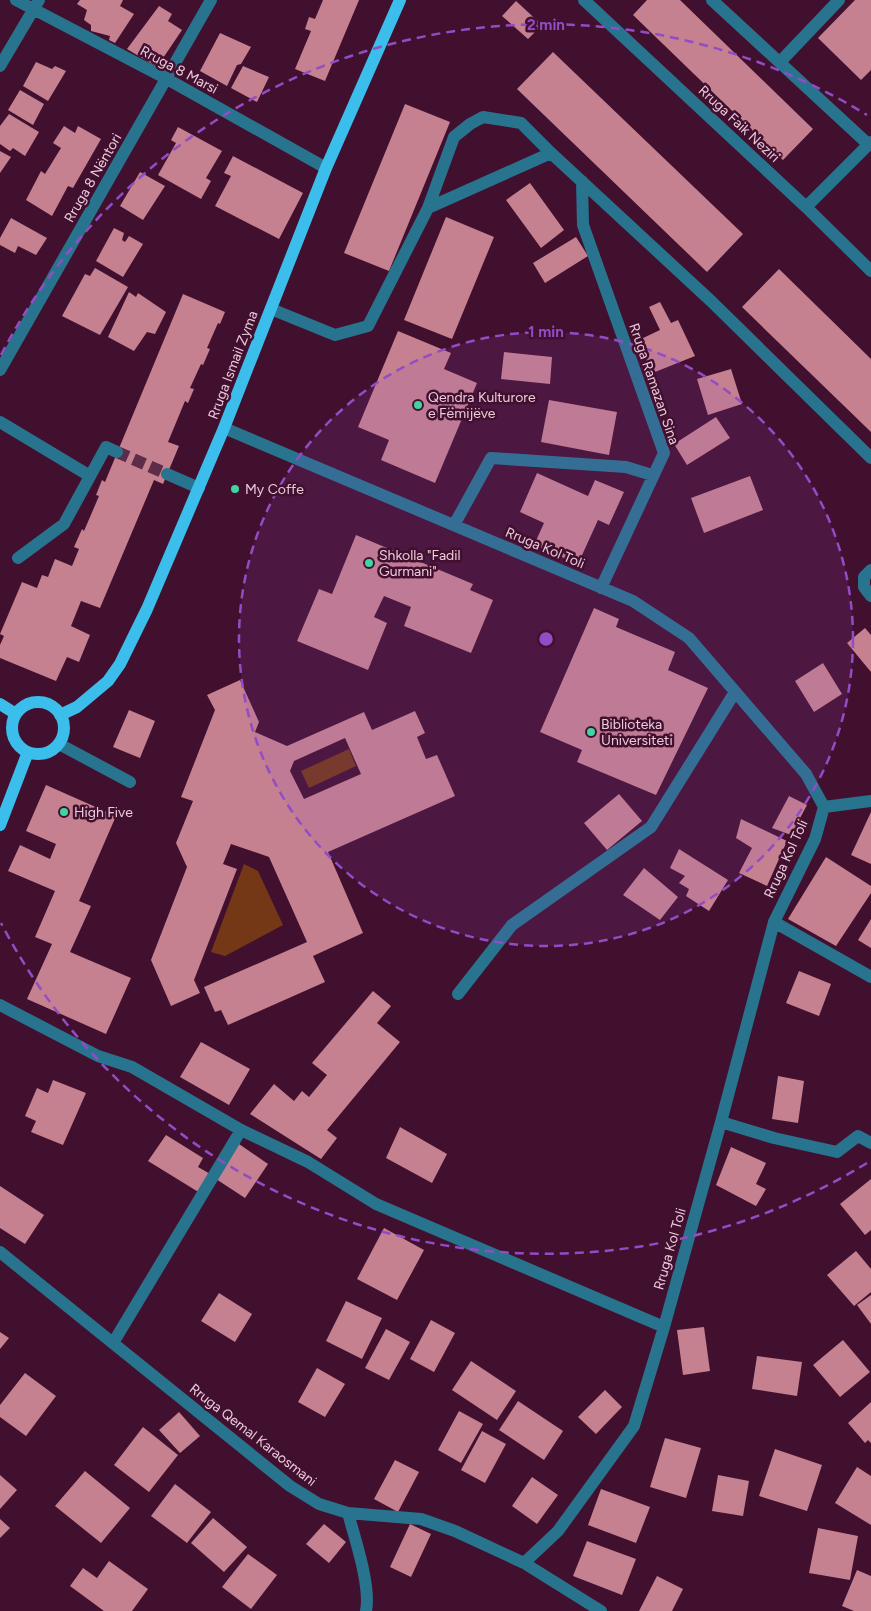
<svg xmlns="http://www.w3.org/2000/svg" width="871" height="1611" font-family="Figtree,sans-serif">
<rect width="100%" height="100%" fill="#42102f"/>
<!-- green -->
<path fill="#753817" d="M349,749L356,766L309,788L301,771Z
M244,864L258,871L283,925L225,956L211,952Z"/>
<!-- building -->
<path fill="#c5818f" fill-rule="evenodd" d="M80,0H123L120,6L134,14L115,43L109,40L110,36L91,31V25L84,20L87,10L77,4Z
M323,0H359L325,81L295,69L311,31L305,29L309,17L315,19Z
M647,0H680L813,129L783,160L633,15Z
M855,0H871V70L861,80L818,38Z
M516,1L542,25L528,39L502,16Z
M159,6L172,14L168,21L182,30L157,67L127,49Z
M220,33L251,47L241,64L237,65L227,86L200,71Z
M553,52L743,234L707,272L517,89Z
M36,62L52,69L55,66L66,71L48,101L23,86Z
M243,66L269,77L257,102L231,88Z
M20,90L44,104L33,125L8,110Z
M405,104L450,122L389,271L344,253Z
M9,114L39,132L25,156L13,148L10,151L0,144V126Z
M64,126L75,133L78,126L101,139L73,188L68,186L52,216L26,200L41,171L45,174L61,148L53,143Z
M178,127L222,151L206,178L211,181L201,199L158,175L176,143L171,140Z
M0,151L11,157L0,173Z
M233,156L303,193L279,239L215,206L231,176L224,173Z
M140,172L165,186L143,220L120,206Z
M530,183L564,230L541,248L506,200Z
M446,217L494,237L452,339L404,320Z
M11,218L47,238L36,255L18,246L15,253L0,245V238Z
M114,228L124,233L122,240L125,242L129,236L143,244L123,277L96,261Z
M576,237L588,256L545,283L533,263Z
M95,268L128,287L100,335L62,316L85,274L90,276Z
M779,269L871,359V432L742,307Z
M129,292L136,297L138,293L166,312L155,334L147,332L134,351L108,337Z
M183,294L225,312L220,324L218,323L207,348L210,349L203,365L201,364L190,388L194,389L188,403L185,401L168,442L179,446L163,484L154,480L100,608L81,601L71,626L90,635L79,662L67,657L56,681L0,658V645L4,636L0,634L22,582L37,588L42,575L48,577L55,559L72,566L79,549L74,547L82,529L84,531L99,496L96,495L102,480L105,482Z
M660,302L671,323L678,320L695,356L650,374L641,339L660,330L649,307Z
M398,331L451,353L444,369L477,383L435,483L381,460L389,440L358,427Z
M504,352L552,357L550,384L501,379Z
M731,369L742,404L708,415L697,379Z
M549,400L617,412L609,455L541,442Z
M716,417L730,438L687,465L674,444Z
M537,473L588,496L595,480L624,492L609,525L598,520L578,564L534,545L544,523L520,512Z
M750,476L763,510L704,533L691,498Z
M356,535L473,584L470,590L493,600L471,653L404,626L411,607L384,596L374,617L387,623L368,670L297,641L319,589L332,594Z
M594,608L619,619L616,627L675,652L668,670L708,688L656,795L577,762L582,750L540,732Z
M865,628L871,635V672L847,643Z
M823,663L842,694L814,712L795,681Z
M240,680L259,722L255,732L287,746L364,712L372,730L415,711L425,733L417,737L426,759L437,755L455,796L328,852L363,933L313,956L325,982L228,1025L221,1010L215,1012L204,987L307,942L269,857L231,844L223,864L237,869L194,980L200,993L171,1006L151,960L187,867L176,843L193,801L181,797L215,710L207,695ZM345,738L361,774L304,799L290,771L294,761Z
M129,710L155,721L140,758L113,747Z
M46,785L116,816L79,901L91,906L70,952L131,978L106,1034L27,999L52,944L35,937L55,891L8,871L20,845L50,859L56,844L26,831Z
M619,794L642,821L607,850L584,823Z
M789,796L807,805L791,835L772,828Z
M871,812V864L851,855Z
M741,819L787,841L767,886L739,873L752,848L736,838Z
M679,849L728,880L709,911L686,896L689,889L679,883L685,876L670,868Z
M826,857L871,886V893L836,946L788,919Z
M644,868L678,897L660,920L623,895Z
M871,919V948L858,940Z
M799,971L831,984L819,1016L786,1003Z
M373,991L391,1006L377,1023L400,1042L327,1130L337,1138L321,1159L250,1114L274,1084L294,1101L302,1091L309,1097L327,1075L312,1063Z
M201,1042L250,1069L229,1105L180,1077Z
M778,1076L804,1081L798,1123L772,1119Z
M53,1080L86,1093L63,1145L31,1132L36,1121L25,1116L37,1088L48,1093Z
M400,1127L447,1154L432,1183L386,1158Z
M166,1135L203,1158L198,1167L212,1175L200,1193L148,1161Z
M239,1144L268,1164L245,1198L216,1179Z
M731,1147L766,1163L756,1184L766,1189L756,1206L716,1185Z
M871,1179V1230L865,1235L840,1204Z
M0,1186L44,1215L25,1244L0,1228Z
M384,1228L424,1250L397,1300L357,1279Z
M856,1251L871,1269V1292L854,1306L827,1275Z
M219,1293L252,1314L235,1342L201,1321Z
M871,1295V1324L857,1305Z
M346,1301L382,1318L362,1359L326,1341Z
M431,1320L455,1333L434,1372L410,1359Z
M704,1327L710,1371L683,1375L677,1330Z
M386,1329L410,1342L389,1380L365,1368Z
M0,1332L9,1338L0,1349Z
M843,1340L870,1372L840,1397L813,1365Z
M757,1356L802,1362L797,1396L752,1389Z
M471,1361L516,1391L497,1420L452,1390Z
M317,1368L345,1384L325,1417L298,1402Z
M25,1373L56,1396L26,1436L0,1417V1405Z
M605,1390L622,1407L596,1434L578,1417Z
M518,1401L563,1431L544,1460L499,1430Z
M871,1402V1443L868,1440L865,1443L848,1423Z
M459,1411L483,1424L461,1463L438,1450Z
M179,1412L200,1436L180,1453L159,1430Z
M143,1427L178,1455L149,1492L114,1465Z
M482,1431L506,1444L485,1483L461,1470Z
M665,1438L701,1448L686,1498L650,1487Z
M775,1449L822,1465L807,1511L759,1496Z
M395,1460L419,1472L398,1512L374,1499Z
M857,1467L871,1476V1525L835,1503Z
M85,1471L130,1508L101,1543L55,1506Z
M0,1475L17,1490L0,1509Z
M718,1475L749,1481L743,1516L712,1511Z
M532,1477L558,1495L537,1524L512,1506Z
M175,1484L211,1512L187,1543L151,1516Z
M601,1489L650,1507L636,1543L588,1525Z
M213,1518L247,1547L224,1572L191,1543Z
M0,1519L10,1528L0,1538Z
M324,1524L346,1542L329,1563L306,1544Z
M410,1524L431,1534L411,1577L390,1567Z
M818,1528L858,1536L850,1580L809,1573Z
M587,1541L636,1559L622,1595L573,1576Z
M248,1554L277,1575L251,1609L222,1587Z
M109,1561L148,1589L132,1611H104L70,1586L83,1568L97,1578Z
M857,1570L871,1576V1611H854L842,1606Z
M657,1576L683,1589L672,1611H639Z"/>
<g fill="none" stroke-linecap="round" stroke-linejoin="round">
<!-- minor-tunnel -->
<path stroke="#5c2c49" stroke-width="12" stroke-dasharray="12 6" stroke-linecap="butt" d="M117,452L167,474"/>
<!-- minor -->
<path stroke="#28748f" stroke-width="12" d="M16,0L167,79L326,168
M584,0L806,207L871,271
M712,0L868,144
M780,62L839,0
M0,66L39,0
M582,181L583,225L664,453L601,588
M806,207L871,142
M428,208L551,153
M271,309L335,335L368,326L428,208L454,137L470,124L483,117L521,123L551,153L711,301L871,458
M0,370L211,0
M0,422L90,476
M224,428L633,601L689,638L806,774L824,807L815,839L774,922L721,1122L664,1327L634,1426L558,1531L524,1563
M167,474L199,488
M454,525L491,458L626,467L652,475
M18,558L64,524L106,447L117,452
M871,570L864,577V587L871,596
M59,744L130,782
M824,807L871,801
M774,922L871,977
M458,994L512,925L651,827L735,692
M0,1005L98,1056L132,1067L241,1130L308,1162L376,1204L664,1327
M721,1122L774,1138L837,1152L858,1136L871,1143
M0,1252L290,1486L319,1504L348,1513L421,1519L455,1531L524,1563L601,1611
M113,1343L241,1130
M348,1513C355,1539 371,1586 366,1611"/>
<!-- major -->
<path stroke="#3bbeeb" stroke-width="12" d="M12 728a26 26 0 1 1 52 0a26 26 0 1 1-52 0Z
M0,704L16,714
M60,715L77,707L108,681L120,664L147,609L224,428L326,168L400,0
M0,825L28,752"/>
</g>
<!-- distance rings -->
<circle cx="546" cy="639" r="307" fill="#924cc5" fill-opacity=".12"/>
<g fill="none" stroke="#924cc5" stroke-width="2.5" stroke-dasharray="9 6">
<circle cx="546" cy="639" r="307"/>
<path d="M867 1163A614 614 0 0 1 1 923M1 355A614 614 0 0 1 867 115"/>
</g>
<!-- markers -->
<g fill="#40d4a2" stroke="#42102f" stroke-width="2">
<circle cx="418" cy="405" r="5"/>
<circle cx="235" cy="489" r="5"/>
<circle cx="369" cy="563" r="5"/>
<circle cx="591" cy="732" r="5"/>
<circle cx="64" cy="812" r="5"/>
</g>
<g text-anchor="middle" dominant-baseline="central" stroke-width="5" stroke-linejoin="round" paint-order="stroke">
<!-- street labels -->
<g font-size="14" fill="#eccbdc" stroke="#42102f">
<text transform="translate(179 70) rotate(28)">Rruga 8 Marsi</text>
<text transform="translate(739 124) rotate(43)">Rruga Faik Neziri</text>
<text transform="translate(93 178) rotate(-60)">Rruga 8 Nëntori</text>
<text transform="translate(233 365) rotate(-69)">Rruga Ismail Zyma</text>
<text transform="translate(654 384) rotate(71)">Rruga Ramazan Sina</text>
<text transform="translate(545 548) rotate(23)">Rruga Kol Toli</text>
<text transform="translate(786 859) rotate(-65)">Rruga Kol Toli</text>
<text transform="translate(670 1249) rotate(-74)">Rruga Kol Toli</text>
<text transform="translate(253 1435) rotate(38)">Rruga Qemal Karaosmani</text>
</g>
<!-- poi labels -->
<g font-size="14" fill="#eccbdc" stroke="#42102f" text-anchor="start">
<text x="428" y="397">Qendra Kulturore<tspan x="428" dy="16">e Fëmijëve</tspan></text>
<text x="245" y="489">My Coffe</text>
<text x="379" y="555">Shkolla "Fadil<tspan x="379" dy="16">Gurmani"</tspan></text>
<text x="601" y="724">Biblioteka<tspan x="601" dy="16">Universiteti</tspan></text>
<text x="74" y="812">High Five</text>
</g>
</g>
<circle cx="546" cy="639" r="8" fill="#924cc5" stroke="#42102f" stroke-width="2.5"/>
<g font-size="15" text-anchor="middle" font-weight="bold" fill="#924cc5" stroke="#42102f" stroke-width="5" stroke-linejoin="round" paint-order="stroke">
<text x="546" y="30">2 min</text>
<text x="546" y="337">1 min</text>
</g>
</svg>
